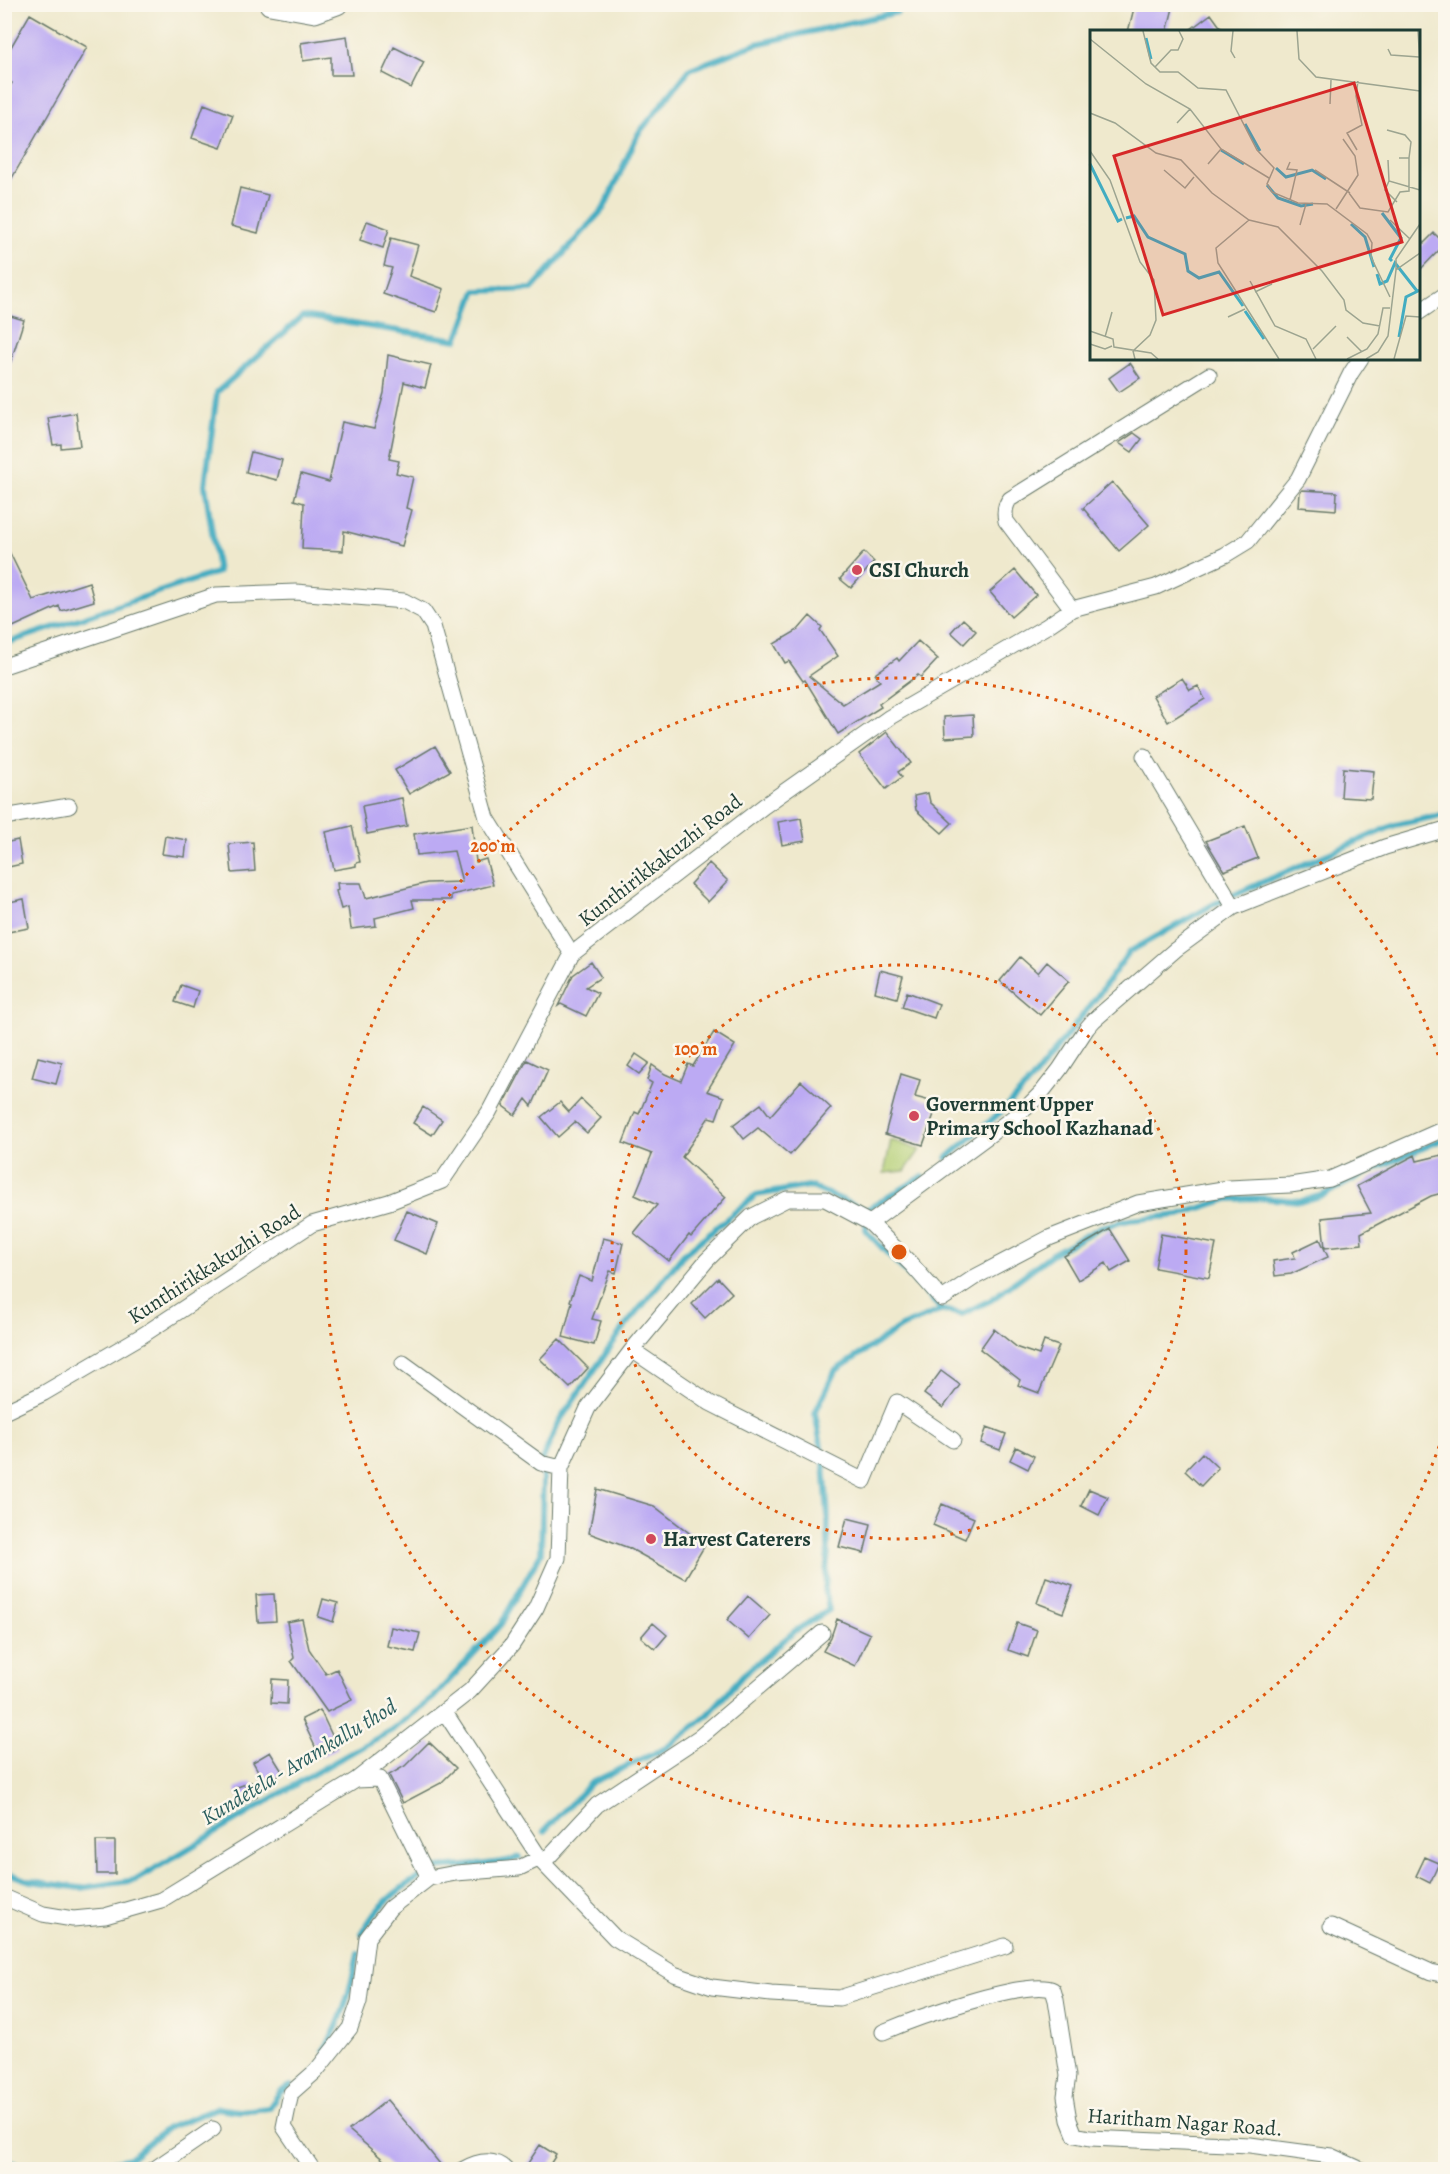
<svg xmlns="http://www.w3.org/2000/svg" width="1450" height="2174" font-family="Alegreya,serif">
<rect width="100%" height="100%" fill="#fbf7ec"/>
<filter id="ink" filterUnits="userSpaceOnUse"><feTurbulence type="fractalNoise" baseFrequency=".0167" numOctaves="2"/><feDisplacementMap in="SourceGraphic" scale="12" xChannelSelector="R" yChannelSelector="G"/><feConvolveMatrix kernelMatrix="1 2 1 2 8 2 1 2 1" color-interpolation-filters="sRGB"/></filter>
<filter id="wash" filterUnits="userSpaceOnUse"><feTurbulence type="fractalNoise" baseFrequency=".008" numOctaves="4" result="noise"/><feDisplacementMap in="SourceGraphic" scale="24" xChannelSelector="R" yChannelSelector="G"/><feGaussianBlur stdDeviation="1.35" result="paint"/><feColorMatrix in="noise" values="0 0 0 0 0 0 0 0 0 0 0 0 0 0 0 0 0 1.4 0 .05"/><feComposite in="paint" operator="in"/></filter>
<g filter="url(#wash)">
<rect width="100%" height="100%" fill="#efe9cd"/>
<!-- green -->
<path fill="#b4cf75" stroke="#6a8654" stroke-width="1.5" d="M891,1140L920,1150L905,1171L884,1173Z"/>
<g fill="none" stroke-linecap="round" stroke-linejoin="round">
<!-- stream -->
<path stroke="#42acc1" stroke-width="6" d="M4,644L218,572L205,485L217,392L303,316L457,340L476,291L532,289L604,208L638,134L690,69L756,44L898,12L899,4
M947,1158L1002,1111L1032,1080L1096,998L1129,952L1214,904L1263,882L1395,825L1446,814
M866,1210L922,1177
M544,1831L591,1783L666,1748L707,1716L743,1675L795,1631L829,1610L825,1589L828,1551V1516L824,1463L815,1413L835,1371L901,1327L942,1310
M4,1872L30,1881L81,1888L136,1880L313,1774L392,1730L433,1698L501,1624L541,1553L543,1480L541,1463L558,1423L620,1333L684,1254L756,1195L809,1186L866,1210V1231L942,1310L962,1314L991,1300L1052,1254L1101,1227L1129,1220L1179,1215L1228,1199L1260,1198L1302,1201L1323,1195L1372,1170L1446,1138
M429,1872L437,1868C454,1866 508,1865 519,1857
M362,1934C373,1910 397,1889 420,1877
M324,2050C343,2021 351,1987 358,1953
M4,2158L27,2170
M81,2170L130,2158L167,2128L217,2108L239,2111L269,2108L280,2092L291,2086"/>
</g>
<g id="blocks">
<!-- building -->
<path fill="#bcaaf3" d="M1135,4H1174L1167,32H1128Z
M30,14L87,47L4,192V96L12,83L4,79V59Z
M1211,14L1224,32H1187Z
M347,36L352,75H331V57L303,61L301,43Z
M394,47L424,62L411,88L382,73Z
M204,104L233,115L221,148L192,138Z
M240,188L268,195L258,233L231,226Z
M367,221L389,229L383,248L360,240Z
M1434,233L1445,244L1419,271V248Z
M391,238L418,245L409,276L444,289L436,312L383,294L392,268L384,266Z
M4,314L24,320L8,370L4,369Z
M388,355L431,365L425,388L404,382L389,459L399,461L396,473L413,477L406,508L412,510L402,546L344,531L343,551L302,549L304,503L294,500L301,474L329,482L342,422L374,429L384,393Z
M1130,363L1140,378L1119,392L1109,378Z
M76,413L80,446L61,448V444L53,445L48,418Z
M1134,433L1142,439L1132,452L1119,443Z
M251,452L282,460L277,480L246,472Z
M1112,482L1149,525L1119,551L1083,508Z
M1302,490L1337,492L1336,510L1299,507L1300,492Z
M4,541L33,600L89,582L94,601L61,611L59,606L4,631Z
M864,552L874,562L851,588L840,579Z
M1015,570L1036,595L1011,617L990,592Z
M810,616L822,627L820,630L838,656L809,676L843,704L880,681L875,674L897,658L899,661L918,641L938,659L921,677L918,675L879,704L881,707L838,734L805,680L803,681L789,661L785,663L774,644L798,630Z
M963,619L976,631L964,644L951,632Z
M1182,678L1190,690L1198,686L1205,699L1168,722L1153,696Z
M973,715L974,736L945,738L944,717Z
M887,732L911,763L898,772L902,777L886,789L859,754Z
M435,746L450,771L409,794L395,770Z
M1343,768L1374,771L1371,799L1341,797Z
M928,793L930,802L952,823L942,833L916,810L914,796Z
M402,798L407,826L367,834L362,806Z
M801,818L805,841L782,845L778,822Z
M472,825L476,862L486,859L493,885L451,895V900H412L414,908L375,918L376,926L351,929L348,907L341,909L336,891L338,890L337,883H361L366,898L427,883L462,882L454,851L417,855L414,834Z
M352,826L360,862L356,863V866L334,870L326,832Z
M1245,826L1258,858L1224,871L1206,841Z
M165,836L187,840L185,857L162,854Z
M18,840L22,864L4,868V843Z
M253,842L255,871L232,873L229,844Z
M709,863L728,881L708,902L690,884Z
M24,899L29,928L8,932L4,903Z
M1020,957L1038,973L1047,962L1069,981L1040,1015L1000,981Z
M591,962L601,977L586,987L598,993L586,1016L561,1004L558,1006L573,975Z
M880,970L903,976L897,998L875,992Z
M181,985L198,991L193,1008L175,1002Z
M907,992L939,1004L934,1018L902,1007Z
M714,1032L735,1045L707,1091L724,1097L716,1119L709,1117L682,1157L726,1197L691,1237L689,1235L669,1261L634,1233L657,1205L635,1195L652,1154L623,1143L635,1112L639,1114L652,1083L647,1080L652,1065L665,1074L681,1081L688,1064L693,1066Z
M636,1054L649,1063L639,1074L628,1066Z
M38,1057L62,1063L56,1084L32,1078Z
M527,1060L548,1070L532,1106L526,1099L515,1115L503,1106Z
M901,1074L920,1080L915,1097L938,1103L923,1145L885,1134Z
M801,1081L831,1108L790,1155L758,1128L744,1139L733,1125L761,1104L770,1116Z
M581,1099L601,1118L587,1133L575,1122L558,1137L541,1117L560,1102L569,1112Z
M423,1107L442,1120L432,1135L413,1123Z
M1446,1154V1192L1431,1196L1361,1233L1362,1244L1325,1248L1322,1218L1371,1213L1357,1186L1415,1155L1417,1161Z
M407,1211L438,1224L427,1254L394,1240Z
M1110,1229L1130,1261L1111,1272L1106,1263L1078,1280L1064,1256Z
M1161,1234L1216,1244L1209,1278L1155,1268Z
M603,1238L623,1243L616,1273L610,1271L592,1319L601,1321L594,1345L563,1337L572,1302L570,1301L579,1276L592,1281Z
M1320,1239L1328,1257L1291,1274L1275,1276L1273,1261L1295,1258L1293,1252Z
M718,1278L732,1293L705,1318L692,1304Z
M994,1329L1018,1348L1039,1355L1044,1341L1059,1346L1039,1393L1018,1385L1020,1380L980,1349Z
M559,1339L588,1368L570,1388L540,1359Z
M941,1371L960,1385L943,1408L924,1394Z
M987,1427L1006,1434L1000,1450L981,1443Z
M1016,1447L1034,1456L1028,1469L1010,1460Z
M1202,1453L1218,1468L1201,1486L1185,1471Z
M597,1489L654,1506L705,1545L685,1579L629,1548L589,1533Z
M1089,1489L1108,1497L1099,1515L1081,1506Z
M942,1504L974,1518L965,1539L933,1525Z
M847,1518L871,1524L864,1553L839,1547Z
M1046,1577L1073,1586L1063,1613L1037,1603Z
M274,1594L276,1621L258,1622L256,1595Z
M748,1596L770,1615L749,1639L727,1620Z
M323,1599L338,1603L333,1622L318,1617Z
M302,1619L309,1649L326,1674L337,1669L352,1700L327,1712L291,1661L294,1658L287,1622Z
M837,1619L870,1634L855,1666L823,1651L831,1637Z
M653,1623L667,1635L655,1649L641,1637Z
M1017,1623L1037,1630L1028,1657L1008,1650Z
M391,1627L420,1633L415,1652L387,1646Z
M272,1679L288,1680L287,1704L271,1703Z
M320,1710L338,1748L320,1757L302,1719Z
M429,1742L456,1768L441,1783L403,1803L389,1775L405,1766Z
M270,1752L283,1773L265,1783L253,1762Z
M251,1782L257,1796L241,1802L235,1788Z
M96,1841H115V1874H97Z
M1425,1857L1439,1863L1430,1883L1416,1876Z
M387,2100L415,2133L444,2169H394L349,2130Z
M540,2145L556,2155L547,2169H524Z"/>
</g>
</g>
<g filter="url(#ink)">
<use href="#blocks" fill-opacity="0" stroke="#68796a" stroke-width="1.5"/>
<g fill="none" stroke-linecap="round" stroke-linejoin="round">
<defs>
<path id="street" d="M1418,313L1446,294
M1072,609L1006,521C1004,512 1005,505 1010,499L1209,375
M4,666L216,595L296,592L404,601L423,611L433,626L487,818L572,954
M1144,756L1234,907
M4,817L69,806
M870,1223L1026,1108L1042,1092L1060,1069L1087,1028L1094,1020L1175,950L1234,907L1385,847L1446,829
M632,1350L710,1403L864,1481L897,1402L953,1440
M403,1363L541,1463L561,1468
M4,1412L44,1393L143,1335L312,1224L389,1202L442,1181L489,1112L572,954L764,806L890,717L1047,626L1072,609L1156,587L1225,555L1248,541L1298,479L1351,373L1361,358
M444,1711L543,1863L615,1938L674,1974L712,1987L771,1994L839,1998L1005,1946
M356,1780L380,1779L429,1878
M543,1863L597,1805L701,1736L822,1633
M4,1897L43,1914L73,1919L105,1916L161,1900L356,1780L470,1691L512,1645L536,1608L558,1558L561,1468L588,1408L632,1350L707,1260L751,1217L787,1199H825L870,1223L912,1265L942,1299L975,1277L1049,1238L1138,1203L1229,1188L1290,1185L1330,1179L1446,1128
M1331,1926L1431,1972L1446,1975
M883,2032C911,2020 1029,1977 1053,1990L1056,2000L1068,2076L1065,2096L1069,2120L1075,2135L1090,2138L1250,2145L1331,2156L1362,2170
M153,2170L213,2129
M313,2170L284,2127L291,2093L316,2071L350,2028L359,2002L367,1938L390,1908L429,1878L456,1873L519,1868L540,1858
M462,2170C476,2162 493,2157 506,2170"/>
<path id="secondary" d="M270,4L315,12L337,4"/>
</defs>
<!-- street casing -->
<use href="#street" stroke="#68796a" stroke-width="17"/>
<!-- secondary casing -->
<use href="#secondary" stroke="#68796a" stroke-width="23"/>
<!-- street -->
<use href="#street" stroke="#fff" stroke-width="15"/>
<!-- secondary -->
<use href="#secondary" stroke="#fff" stroke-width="21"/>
</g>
</g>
<!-- distance rings -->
<g fill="none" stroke="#de580e" stroke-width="3" stroke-dasharray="3 6">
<circle cx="899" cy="1252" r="287"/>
<path d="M1445 1429A574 574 0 1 1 1445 1075"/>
</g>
<!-- markers -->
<g fill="#d1495b" stroke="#fbf7ec" stroke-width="2">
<circle cx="857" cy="570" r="6"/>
<circle cx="914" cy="1116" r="6"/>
<circle cx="651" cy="1539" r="6"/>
</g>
<g text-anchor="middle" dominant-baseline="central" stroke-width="5" stroke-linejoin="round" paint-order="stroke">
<!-- poi labels -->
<g font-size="21" font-weight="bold" fill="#1f3d34" stroke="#fbf7ec" text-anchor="start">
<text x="869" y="570">CSI Church</text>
<text x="926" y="1104">Government Upper<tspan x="926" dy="24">Primary School Kazhanad</tspan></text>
<text x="663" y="1539">Harvest Caterers</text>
</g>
<!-- street labels -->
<g font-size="21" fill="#1f3d34" stroke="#fbf7ec">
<text transform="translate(660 860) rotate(-38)">Kunthirikkakuzhi Road</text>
<text transform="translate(214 1264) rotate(-33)">Kunthirikkakuzhi Road</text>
<text transform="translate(1185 2122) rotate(4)">Haritham Nagar Road.</text>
</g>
<!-- water labels -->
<g font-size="22" font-style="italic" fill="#2a5e5e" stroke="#fbf7ec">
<text transform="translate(299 1762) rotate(-31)">Kundetela - Aramkallu thod</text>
</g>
</g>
<!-- overview -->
<g transform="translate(1090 30)">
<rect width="330" height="330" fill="#efe9cd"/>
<path fill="none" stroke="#42acc1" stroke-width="3" d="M56,8L61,29M155,94L170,121M131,120L154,134M0,134L28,191L32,189M186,138L196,147L222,140L236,149M177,155L188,168L211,176L223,174M292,183L311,208L300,229L302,231M36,188L44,186L58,207L95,224L98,241L109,248L129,242L153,276M261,194L275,207L284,237M287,244L290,254L297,251L305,233L327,261M155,281L174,309M309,307L316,267L330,260"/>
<path fill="none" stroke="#9ca490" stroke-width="1.5" d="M53,1L61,33L70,42H88L108,58L136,60L167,120L184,138L177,154L182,162L208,173L237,174L277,204L282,213L281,227L300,267M143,1L141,21L145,28M207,1L209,29L226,47L330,61M328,1L330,34M0,9L56,54L100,79L131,119L179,148M298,19L301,25L329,27M65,37L81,20H88L93,9L89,1M240,74L241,50M0,83L25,93L66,123L91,130L122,163L159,190L188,197L232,241L254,270L256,280L273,293L290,296M87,93L100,79M297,100L315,105L321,112L319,128M267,120L257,103L272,95L266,66L268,51M0,121L20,150L50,232L64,250L66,290L60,305L43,321L45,329M298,130L299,151L330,160M200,132L197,139L207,140L200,170M118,134L131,119M74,140L95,158L104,147M225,140L260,163M299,151L295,160L307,172M259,163L270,178L298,182L310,162L319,161V128H309M246,179L268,145L265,126L253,109M159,190L126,218L128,233L189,329M300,190L320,209M210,195L216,174M306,240V229L330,194M160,251L185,296L216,309L226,329M165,262L182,254M138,287L155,279M0,301L23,309L24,317L61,323L68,329M15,307L22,282M257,307L272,322M0,314L15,319L22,316M223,319L246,296M257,329L277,319L288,304L293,278H300M276,329L288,322L298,306L306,240L330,223M304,329L316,286L330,287"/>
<path fill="#d62828" fill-opacity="0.15" stroke="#d62828" stroke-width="3" d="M264,53L312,212L73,285L24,126Z"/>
<rect width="330" height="330" fill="none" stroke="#1f3d34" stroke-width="3"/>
</g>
<circle cx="899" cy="1252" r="9" fill="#de580e" stroke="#fbf7ec" stroke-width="3"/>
<g font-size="18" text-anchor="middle" font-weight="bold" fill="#de580e" stroke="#fbf7ec" stroke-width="5" stroke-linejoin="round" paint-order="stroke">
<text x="493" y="852">200 m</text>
<text x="696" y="1055">100 m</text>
</g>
<!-- margin -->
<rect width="1450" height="2174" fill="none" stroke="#fbf7ec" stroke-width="24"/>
</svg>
